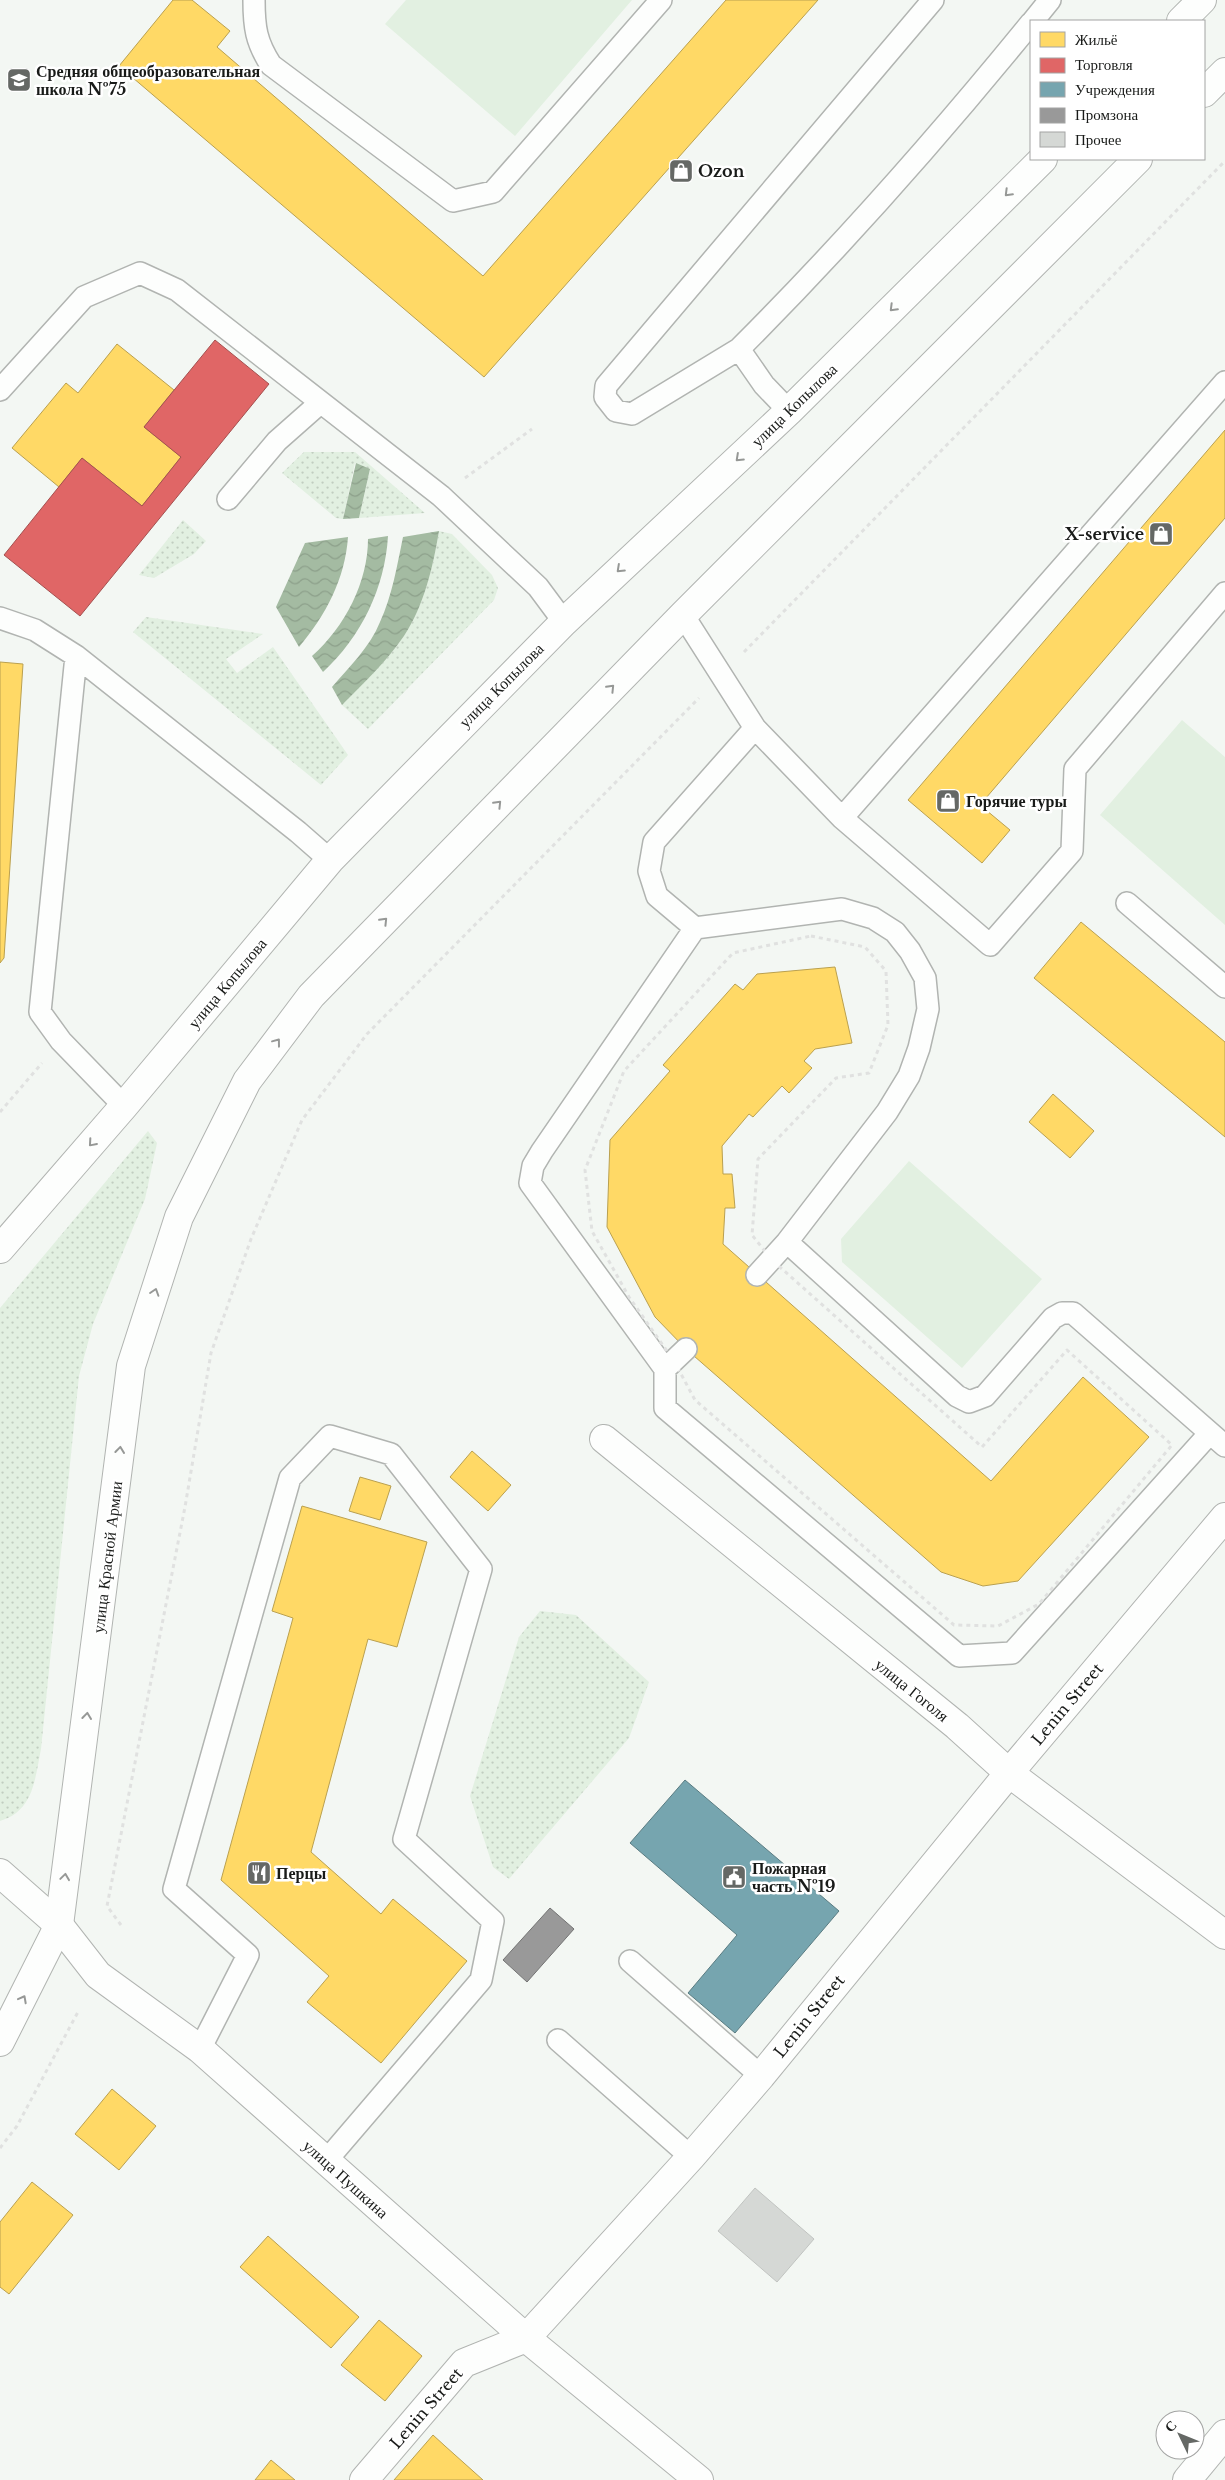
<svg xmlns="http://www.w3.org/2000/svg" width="1225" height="2480" font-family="'Libre Baskerville',serif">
<defs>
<pattern id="grass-dots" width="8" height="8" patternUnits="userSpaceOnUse" patternTransform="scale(1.25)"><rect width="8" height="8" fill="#e2f0e1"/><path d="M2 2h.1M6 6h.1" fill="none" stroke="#c1cdc0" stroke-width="1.8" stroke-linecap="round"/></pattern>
<pattern id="water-waves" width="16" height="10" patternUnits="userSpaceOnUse" patternTransform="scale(1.25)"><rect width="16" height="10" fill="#a4bba2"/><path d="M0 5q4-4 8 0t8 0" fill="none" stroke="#8da08b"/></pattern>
</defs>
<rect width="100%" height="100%" fill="#f3f7f3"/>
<!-- grass -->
<path fill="url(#grass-dots)" d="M304,452H355L425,513L359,518L370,470L355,463L343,519L336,518L282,473Z
M183,520L206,541L194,554L154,578L139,575Z
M439,531L452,534L492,575L498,588L494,600L368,729L342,705C363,683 386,662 404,636C424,605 433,567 439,531Z
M146,617L263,634L226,659L237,673L273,647L348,755L321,785L133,632Z
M148,1131L157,1143L145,1199L93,1324L79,1376L41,1749C35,1778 34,1811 0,1821V1308Z
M540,1611L576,1615L649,1682L629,1738L509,1879L493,1867L470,1796L519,1637Z"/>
<!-- green -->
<path fill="#e2f0e1" d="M406,0H632L515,136L385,24Z
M1182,720L1225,757V925L1100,815Z
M909,1161L1042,1279L962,1368L842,1262L841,1239Z"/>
<!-- water -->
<path fill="url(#water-waves)" d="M356,463L370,469L359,518L343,519Z
M439,531C433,567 424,606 404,636C386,662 364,683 342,705L332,687C349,667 370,647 380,622C392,596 397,566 403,537Z
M388,536C385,588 361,637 323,672L312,656C345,627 368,582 368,539Z
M348,537C345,579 326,615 299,647L276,607L305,543Z"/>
<!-- homes -->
<path fill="#ffd966" stroke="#baa04f" d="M173,0H192L230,31L217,47L483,276L726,0H818L484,377L119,66Z
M117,344L174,390L144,427L181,457L142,506L82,458L59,487L12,448L66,383L78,393Z
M1225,430V518L980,805L1010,830L982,863L908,800Z
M0,662L23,664L4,958L0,963Z
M1081,922L1225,1042V1137L1034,978Z
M835,967L852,1043L815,1049L804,1061L812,1068L789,1093L782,1086L753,1117L749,1114L722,1146L723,1174H732L735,1208H725L723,1244L991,1481L1083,1377L1149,1437L1018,1581L983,1586L941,1572L686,1349L655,1317L607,1227L610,1140L670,1071L663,1065L735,984L743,990L757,974Z
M1053,1094L1094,1131L1070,1158L1029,1122Z
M472,1451L511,1485L488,1511L450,1477Z
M360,1477L391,1486L380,1520L349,1511Z
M302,1506L427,1542L397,1647L368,1639L311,1852L381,1914L393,1899L467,1961L381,2063L307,2002L329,1976L221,1880L293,1618L272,1611Z
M112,2089L156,2126L119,2170L75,2134Z
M32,2182L73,2215L9,2294L0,2287V2222Z
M268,2236L359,2317L331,2348L240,2267Z
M379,2320L422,2356L385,2401L341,2365Z
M433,2435L445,2446L483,2480H394Z
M271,2460L295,2480H255Z"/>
<!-- shops -->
<path fill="#e06666" stroke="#a4504f" d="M215,340L269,384L80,616L4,555L82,458L142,506L181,457L144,427Z"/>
<!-- public -->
<path fill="#76a5af" stroke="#5a7c82" d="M685,1780L839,1911L735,2033L688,1993L737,1935L630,1843Z"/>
<!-- industry -->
<path fill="#999" stroke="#737373" d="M550,1908L574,1929L527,1982L503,1960Z"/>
<!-- building -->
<path fill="#d5d8d5" stroke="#c1c4c1" d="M755,2188L814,2239L777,2282L718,2231Z"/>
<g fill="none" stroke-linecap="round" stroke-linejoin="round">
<defs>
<path id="lane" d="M254,0C254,27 256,42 271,65L453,201L493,192L661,0
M1033,21L1050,0
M739,349L632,414L616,411L605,397L606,386L933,0
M0,390L84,297L140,273L177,290L441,496L538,587L564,622
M789,411L764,385L739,349C842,246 939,136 1031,23
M228,499L277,441L320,403
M683,615L755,728L842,818L990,945L1072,851L1075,769L1225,593
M0,618L35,630L76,656L298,832L330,860
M76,656L40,1012L61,1041L124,1106
M755,728L654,842L649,871L657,896L695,928L542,1151L533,1166L530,1183L665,1369V1408L959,1656L1012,1653L1210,1433
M842,818L1225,382
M1127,903L1225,987
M695,928L842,909L873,918L895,932L910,951L925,978L928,1009L919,1048L909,1076L887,1112L787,1242L757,1275
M787,1242L957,1396L969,1402L985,1396L1053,1318L1062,1313H1073L1225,1446
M665,1369L686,1349
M630,1961L761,2076
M558,2040L691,2157
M200,2049L248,1955L174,1889L290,1478L330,1436L391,1454L481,1569L404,1839L493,1921L481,1980L326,2161"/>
<path id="street" d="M604,1439L957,1726L1009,1773L1225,1935
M0,1873L59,1925L98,1975L200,2049L526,2338L699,2480
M364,2480L464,2363L526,2338L691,2157L761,2076L1009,1773L1225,1517
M1187,2480L1225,2434"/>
<path id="primary" d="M1181,21L1202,0
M1204,93L1225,72
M0,1249L124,1106L330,860L564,622L789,411L1043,159
M0,2042L59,1925L131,1366L179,1217L247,1081L311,996L683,615L1138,159"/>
</defs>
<!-- lane casing -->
<use href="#lane" stroke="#b1b4b1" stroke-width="24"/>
<!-- street casing -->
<use href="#street" stroke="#b1b4b1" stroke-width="30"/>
<!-- primary casing -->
<use href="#primary" stroke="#b1b4b1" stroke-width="30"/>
<!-- path -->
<path stroke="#e0e1e0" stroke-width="3" stroke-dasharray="4 4" stroke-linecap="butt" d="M465,478L532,429
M744,652L1225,161
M811,936L865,947L886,971L888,1025L869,1073L836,1078L758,1159L752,1235L772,1260L982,1447L1067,1350L1172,1445L1039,1604L998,1626L954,1625L695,1400L674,1361L629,1297L592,1231L585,1170L624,1071L733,953Z
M0,1112L42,1063
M121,1925L107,1906L185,1507L211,1353L251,1239L302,1120L367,1034L699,698
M0,2148L17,2126L79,2010"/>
<!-- lane -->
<use href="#lane" stroke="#fdfefd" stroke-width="21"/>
<!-- street -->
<use href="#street" stroke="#fdfefd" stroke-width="28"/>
<!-- primary -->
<use href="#primary" stroke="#fdfefd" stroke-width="28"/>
</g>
<!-- one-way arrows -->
<defs><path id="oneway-chevron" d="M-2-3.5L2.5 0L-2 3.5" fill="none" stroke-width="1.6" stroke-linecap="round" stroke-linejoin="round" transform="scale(1.25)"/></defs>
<g stroke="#969896">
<use href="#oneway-chevron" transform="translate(1008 193) rotate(135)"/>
<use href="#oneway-chevron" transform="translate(893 308) rotate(135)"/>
<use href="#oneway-chevron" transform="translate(739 458) rotate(137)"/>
<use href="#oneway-chevron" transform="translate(620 569) rotate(137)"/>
<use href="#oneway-chevron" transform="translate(611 688) rotate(-46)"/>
<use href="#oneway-chevron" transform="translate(498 804) rotate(-46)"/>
<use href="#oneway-chevron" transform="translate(384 921) rotate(-46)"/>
<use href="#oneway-chevron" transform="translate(277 1042) rotate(-53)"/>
<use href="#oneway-chevron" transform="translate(92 1143) rotate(131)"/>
<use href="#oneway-chevron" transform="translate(155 1292) rotate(-72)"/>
<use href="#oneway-chevron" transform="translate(120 1450) rotate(-83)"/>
<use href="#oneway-chevron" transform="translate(87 1716) rotate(-83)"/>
<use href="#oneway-chevron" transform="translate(65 1877) rotate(-82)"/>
<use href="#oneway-chevron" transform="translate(23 1999) rotate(-62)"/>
</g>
<!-- icons -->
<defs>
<symbol id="school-square" viewBox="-11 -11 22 22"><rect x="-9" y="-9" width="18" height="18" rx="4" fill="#656865" stroke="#fff"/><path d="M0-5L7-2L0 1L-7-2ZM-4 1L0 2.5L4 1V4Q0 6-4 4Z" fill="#fff"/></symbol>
<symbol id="shop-square" viewBox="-11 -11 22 22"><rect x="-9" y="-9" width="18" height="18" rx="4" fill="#656865" stroke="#fff"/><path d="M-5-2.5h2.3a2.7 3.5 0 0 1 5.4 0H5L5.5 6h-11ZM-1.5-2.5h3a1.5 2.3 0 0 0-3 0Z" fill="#fff"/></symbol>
<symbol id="restaurant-square" viewBox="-11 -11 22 22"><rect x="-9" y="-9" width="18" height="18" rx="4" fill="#656865" stroke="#fff"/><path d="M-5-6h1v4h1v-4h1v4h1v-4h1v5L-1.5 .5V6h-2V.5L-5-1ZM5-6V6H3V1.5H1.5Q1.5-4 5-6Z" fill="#fff"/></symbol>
<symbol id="civic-square" viewBox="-11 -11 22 22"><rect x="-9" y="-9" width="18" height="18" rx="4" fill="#656865" stroke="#fff"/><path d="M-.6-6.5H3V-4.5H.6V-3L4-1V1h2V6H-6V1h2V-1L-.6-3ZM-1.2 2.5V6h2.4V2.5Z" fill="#fff"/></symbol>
</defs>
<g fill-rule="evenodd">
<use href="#school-square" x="5" y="66" width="28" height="28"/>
<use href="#shop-square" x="667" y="157" width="28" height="28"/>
<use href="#shop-square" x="1147" y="520" width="28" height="28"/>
<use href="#shop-square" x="934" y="787" width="28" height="28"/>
<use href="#restaurant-square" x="245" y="1859" width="28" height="28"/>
<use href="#civic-square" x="720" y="1863" width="28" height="28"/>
</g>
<g text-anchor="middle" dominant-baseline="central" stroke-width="5" stroke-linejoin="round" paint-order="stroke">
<!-- poi labels -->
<g font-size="16" font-weight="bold" fill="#191b19" stroke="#fff" text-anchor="start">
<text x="36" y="71">Средняя общеобразовательная<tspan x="36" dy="18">школа №75</tspan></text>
<text x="698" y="171">Ozon</text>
<text x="1144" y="534" text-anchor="end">X-service</text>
<text x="966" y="801">Горячие туры</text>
<text x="752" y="1868">Пожарная<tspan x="752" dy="18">часть №19</tspan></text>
<text x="276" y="1873">Перцы</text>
</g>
<!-- street labels -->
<g font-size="16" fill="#191b19" stroke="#fff">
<text transform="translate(794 405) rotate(-44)">улица Копылова</text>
<text transform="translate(501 685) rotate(-45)">улица Копылова</text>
<text transform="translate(227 983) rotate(-50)">улица Копылова</text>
<text transform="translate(107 1557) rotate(-83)">улица Красной Армии</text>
<text transform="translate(912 1690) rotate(39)">улица Гоголя</text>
<text transform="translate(1067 1704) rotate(-50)">Lenin Street</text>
<text transform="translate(809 2016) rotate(-51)">Lenin Street</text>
<text transform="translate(346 2179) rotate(42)">улица Пушкина</text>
<text transform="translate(426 2408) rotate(-49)">Lenin Street</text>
</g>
</g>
<!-- legend -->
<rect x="1030" y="20" width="175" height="140" fill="#ffffff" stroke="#a3a4a3"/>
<rect x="1040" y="32" width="25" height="15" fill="#ffd966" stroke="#a3a4a3"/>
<text x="1075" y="45" font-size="15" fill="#191b19">Жильё</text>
<rect x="1040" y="58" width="25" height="15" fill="#e06666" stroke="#a3a4a3"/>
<text x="1075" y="70" font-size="15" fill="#191b19">Торговля</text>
<rect x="1040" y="82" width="25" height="15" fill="#76a5af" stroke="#a3a4a3"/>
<text x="1075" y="95" font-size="15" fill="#191b19">Учреждения</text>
<rect x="1040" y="108" width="25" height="15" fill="#999999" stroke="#a3a4a3"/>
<text x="1075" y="120" font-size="15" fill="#191b19">Промзона</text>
<rect x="1040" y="132" width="25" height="15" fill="#d5d8d5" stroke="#a3a4a3"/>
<text x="1075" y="145" font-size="15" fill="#191b19">Прочее</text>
<!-- north arrow -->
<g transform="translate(1180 2435) rotate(313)"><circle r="24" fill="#ffffff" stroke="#a3a4a3"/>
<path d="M0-4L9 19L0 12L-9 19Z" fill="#656865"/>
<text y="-8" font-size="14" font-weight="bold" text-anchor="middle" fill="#191b19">С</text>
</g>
</svg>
